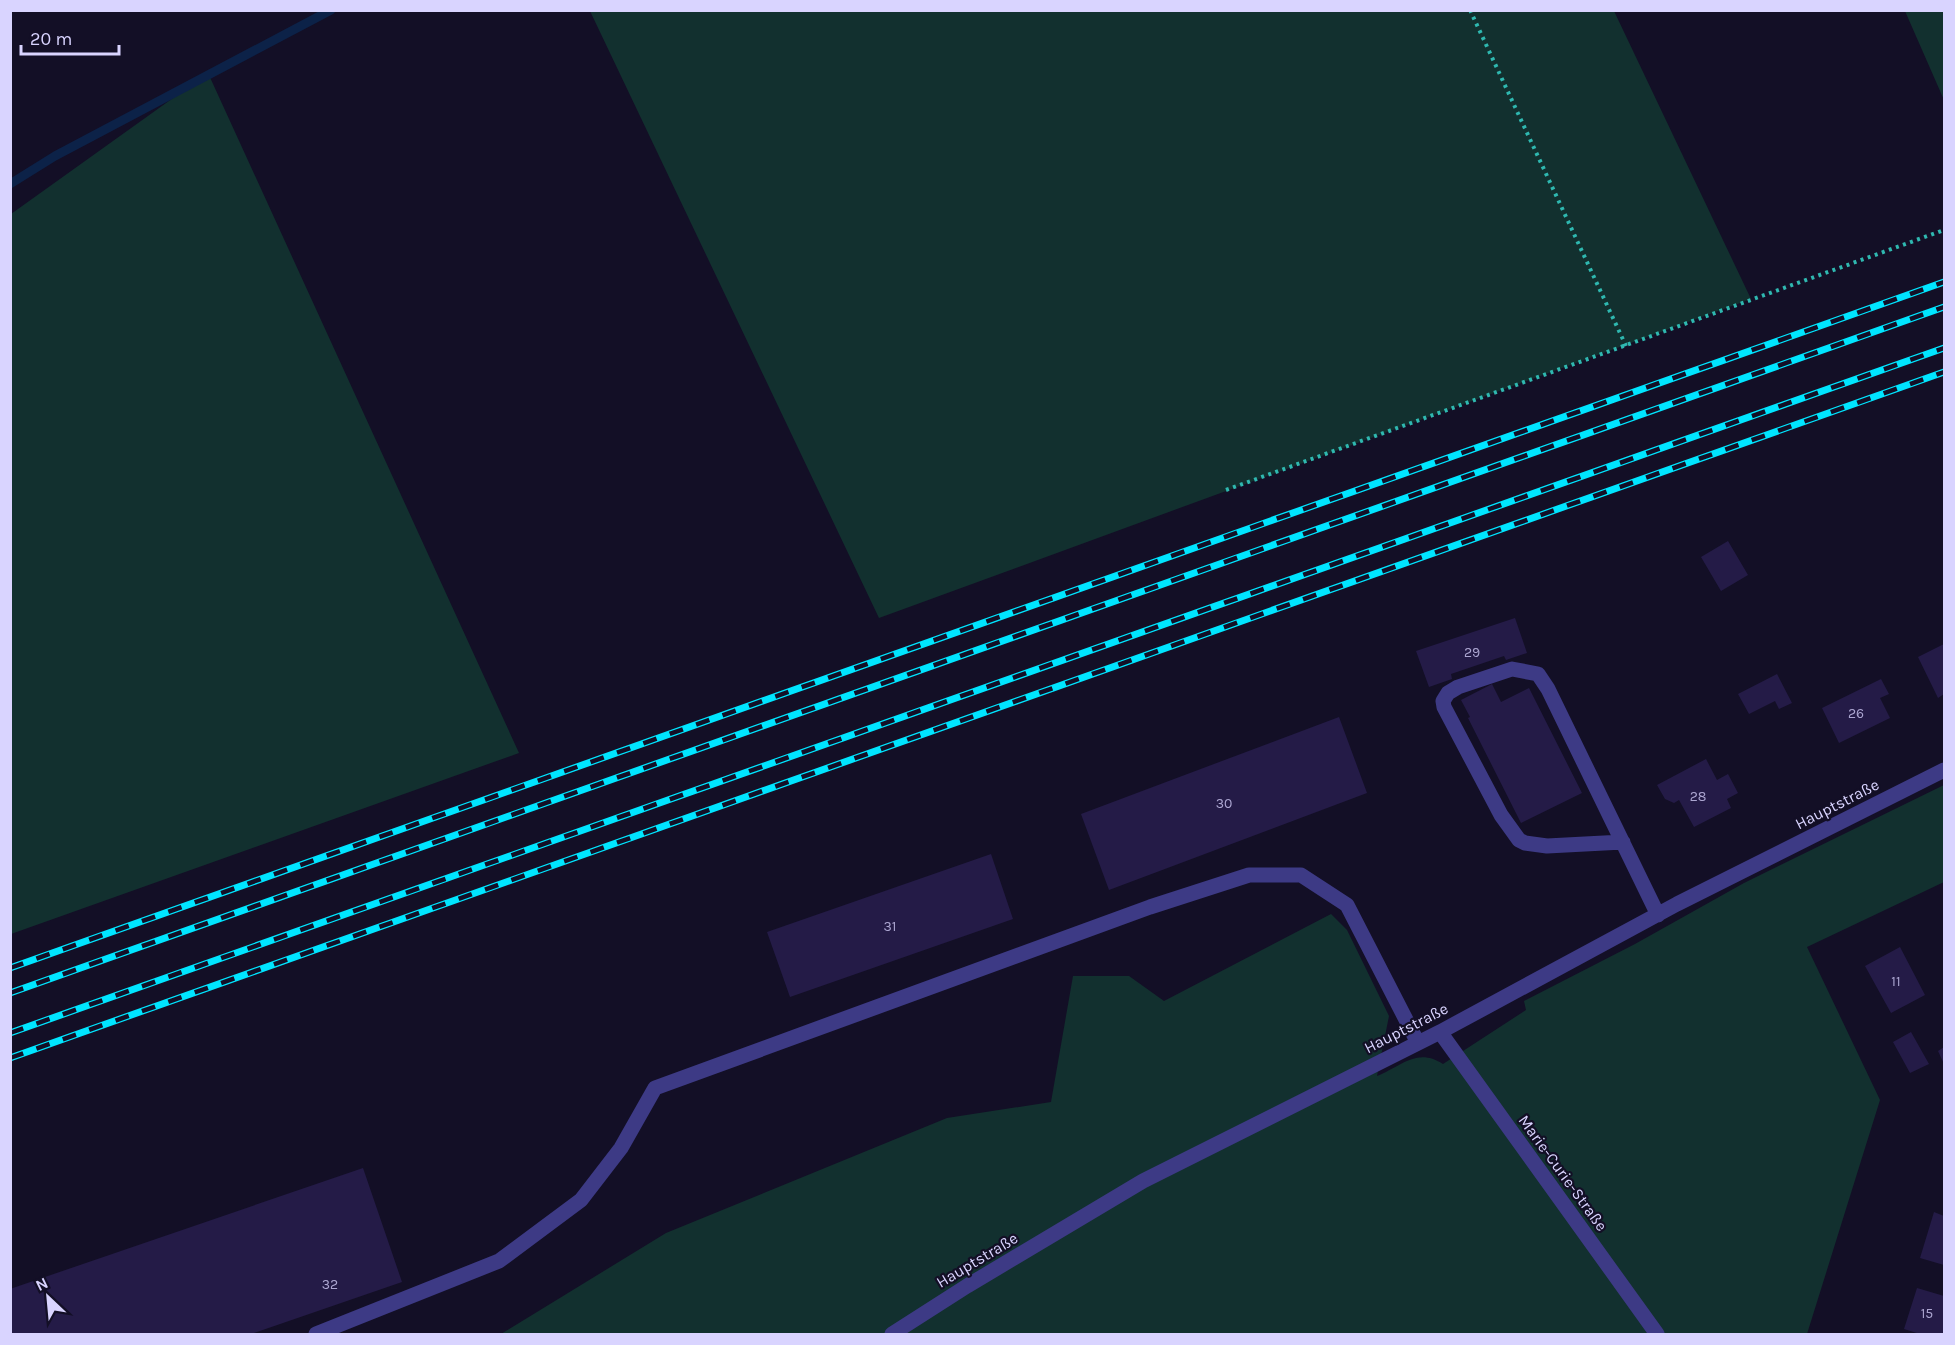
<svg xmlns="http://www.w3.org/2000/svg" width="1955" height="1345" font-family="Karla,sans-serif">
<rect width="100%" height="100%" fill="#130f26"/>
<!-- green -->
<path fill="#12302f" d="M590,11H1614L1751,299L879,618Z
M1905,11H1944V100Z
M208,73L519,753L11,934V214Z
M1944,785V882L1807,947L1880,1100L1807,1334H501L666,1233L947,1118L1051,1102L1073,976H1129L1164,1001L1331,914L1347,930L1389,1016L1377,1076C1402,1066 1417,1047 1443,1064L1526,1010L1524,1001L1635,944L1744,883Z"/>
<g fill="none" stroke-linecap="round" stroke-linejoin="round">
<!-- stream -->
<path stroke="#0c2248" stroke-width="9" d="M10,184L55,156L331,10"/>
</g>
<!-- building -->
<path fill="#241b47" d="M1728,541L1748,575L1721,591L1701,557Z
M1515,618L1527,653L1506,660L1504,656L1451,674L1452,679L1429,687L1416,651Z
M1944,644V694L1938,698L1918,657Z
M1777,674L1792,703L1779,709L1775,701L1749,714L1738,694Z
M1881,679L1889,694L1880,698L1890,718L1839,743L1822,708Z
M1492,684L1501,702L1529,688L1582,793L1521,823L1468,718L1470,717L1461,700Z
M1339,717L1367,793L1109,890L1081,814Z
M1706,759L1717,780L1728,774L1738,793L1727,799L1731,808L1694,827L1679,800L1674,803L1665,799L1657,785Z
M991,854L1013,919L790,997L767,932Z
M1900,947L1925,995L1891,1013L1865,966Z
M1911,1032L1929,1064L1910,1073L1893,1042Z
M1944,1047V1064L1938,1051Z
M363,1168L402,1282L251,1334H10V1289Z
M1934,1212L1944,1216V1265L1920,1258Z
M1917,1288L1944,1296V1334H1920L1904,1329Z"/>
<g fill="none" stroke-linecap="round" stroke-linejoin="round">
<!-- path -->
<path stroke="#2fb8b0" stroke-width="4" stroke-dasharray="3 4.5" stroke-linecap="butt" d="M1470,10L1626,346
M1226,490L1944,230"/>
<!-- minor -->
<path stroke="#3d3a85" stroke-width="15" d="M1623,842L1547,846L1525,843L1519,840L1501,815L1444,707L1443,701L1448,693L1458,687L1512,669L1538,674L1548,689L1658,915
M1440,1032L1657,1334
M316,1334L499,1261L581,1200L621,1148L655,1088L1150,907L1249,875H1301L1347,905L1418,1043
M892,1334L967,1286L1143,1181L1440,1032L1677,904L1944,770"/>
<defs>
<path id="rail" d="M10,968L1944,282
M10,993L1944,307
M10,1033L1944,348
M10,1058L1944,372"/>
</defs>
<!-- rail casing -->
<use href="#rail" stroke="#00e5ff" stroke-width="7"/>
<!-- rail -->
<use href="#rail" stroke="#130f26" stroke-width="4.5" stroke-dasharray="14" stroke-linecap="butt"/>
</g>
<g text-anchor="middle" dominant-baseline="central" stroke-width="4.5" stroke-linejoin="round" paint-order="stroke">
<!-- number labels -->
<g font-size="14" fill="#aca6d1">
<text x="1472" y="652">29</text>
<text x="1856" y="713">26</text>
<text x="1698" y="796">28</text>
<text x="1224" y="803">30</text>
<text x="890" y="926">31</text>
<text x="1896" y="981">11</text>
<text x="330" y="1284">32</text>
<text x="1927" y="1313">15</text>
</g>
<!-- street labels -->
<g font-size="16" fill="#d9d4ff" stroke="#130f26">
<text transform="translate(1837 804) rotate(-27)">Hauptstraße</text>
<text transform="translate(1406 1028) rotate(-27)">Hauptstraße</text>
<text transform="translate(1563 1173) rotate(54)">Marie-Curie-Straße</text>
<text transform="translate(977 1260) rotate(-31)">Hauptstraße</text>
</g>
</g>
<!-- border -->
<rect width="1955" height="1345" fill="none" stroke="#d9d4ff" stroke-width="24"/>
<!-- north arrow -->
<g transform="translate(48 1297) rotate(334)" stroke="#130f26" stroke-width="4.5" paint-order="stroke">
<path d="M0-4.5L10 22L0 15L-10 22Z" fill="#d9d4ff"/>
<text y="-9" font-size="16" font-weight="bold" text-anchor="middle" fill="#d9d4ff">N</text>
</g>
<!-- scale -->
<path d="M21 45v9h98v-9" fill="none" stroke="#d9d4ff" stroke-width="3"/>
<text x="30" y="45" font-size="18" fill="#d9d4ff" stroke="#130f26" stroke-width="4.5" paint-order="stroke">20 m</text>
</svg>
